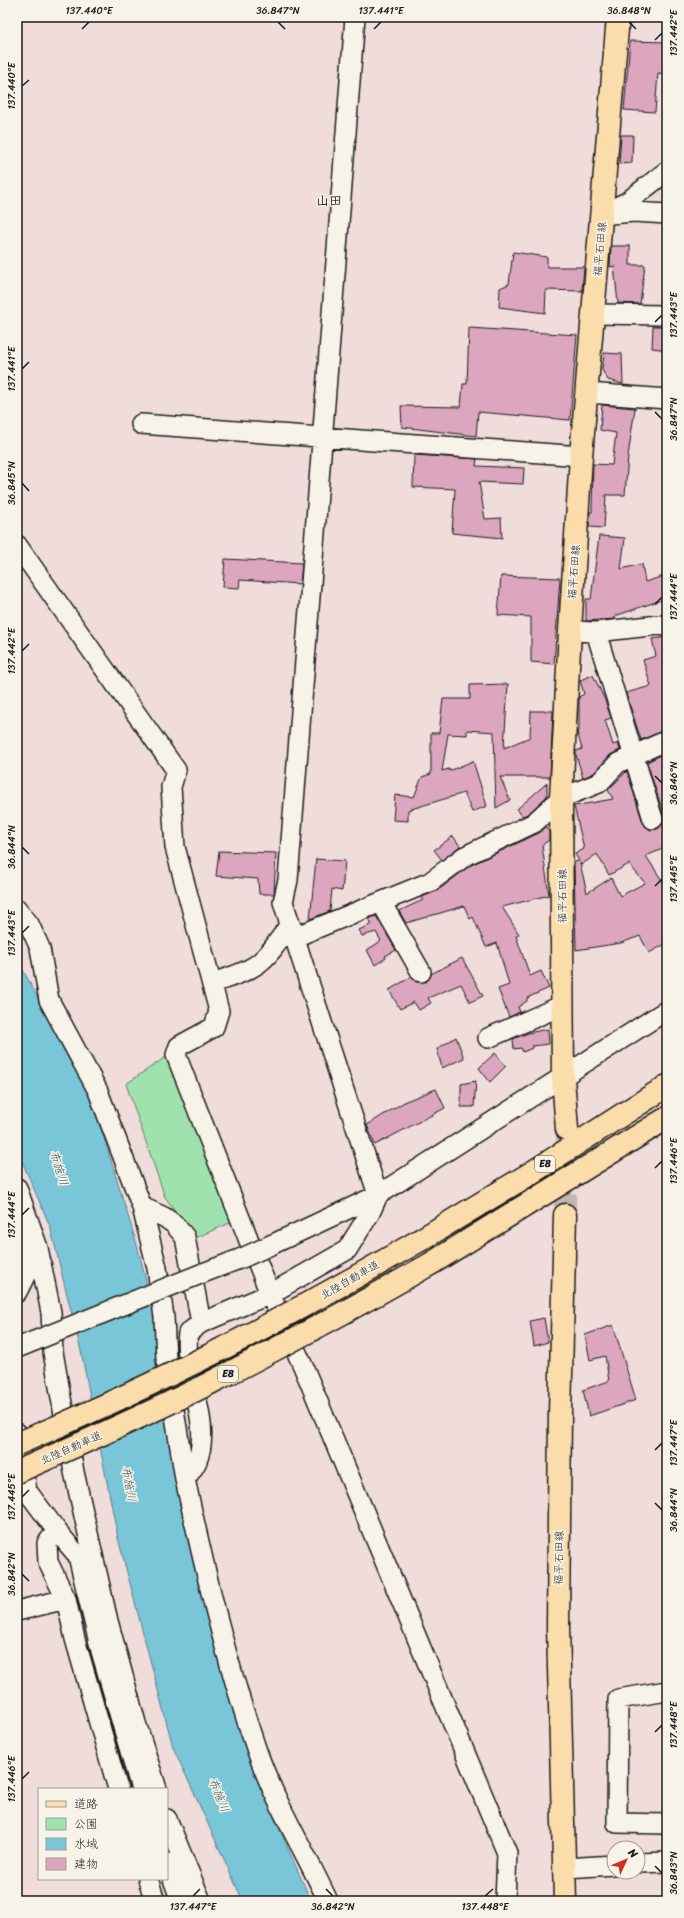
<svg xmlns="http://www.w3.org/2000/svg" width="684" height="1918" font-family="Sriracha,'Klee One',sans-serif">
<rect width="100%" height="100%" fill="#efdcdb"/>
<filter id="ink" filterUnits="userSpaceOnUse"><feTurbulence type="fractalNoise" baseFrequency=".025" numOctaves="2"/><feDisplacementMap in="SourceGraphic" scale="8" xChannelSelector="R" yChannelSelector="G"/><feConvolveMatrix kernelMatrix="1 2 1 2 8 2 1 2 1" color-interpolation-filters="sRGB"/></filter>
<g filter="url(#ink)">
<!-- green -->
<path fill="#9fe2ad" stroke="#5e7f64" d="M170,1054L232,1222L195,1238L165,1197L126,1084Z"/>
<!-- water -->
<path fill="#7ac6d9" stroke="#54828d" d="M17,959L92,1099L137,1245L188,1449L199,1574L264,1794L311,1901H243L173,1747L118,1538L81,1351L50,1226L17,1150Z"/>
<!-- building -->
<path fill="#dca6be" stroke="#1c1c1c" fill-rule="evenodd" d="M630,41L667,42V74L658,73L655,112L624,110Z
M621,135H633L632,163L619,164Z
M611,246H630V265H645L640,304L618,303L614,266L610,267Z
M513,252L547,257V267H584L582,291L546,290L545,313L499,307L500,288L509,284Z
M653,326H667V350L652,348Z
M469,328L577,335L570,420L478,412L476,436L402,427L401,406L461,407L463,384H467Z
M604,353L622,354L623,384L608,380L602,370Z
M602,405L635,408L628,456L625,495H606L604,528L589,527L590,512H592L593,464L612,465L616,433L600,430Z
M414,455L477,459L476,466L524,468L523,484L479,482L485,519L501,518L502,538L452,533L455,489L413,487Z
M599,536L625,538L621,569L642,564L645,582L667,575V598L615,616V619L586,621V599H591Z
M225,559L302,563L300,584L240,580L239,588L223,587Z
M501,576L560,578L554,664L531,662V617L498,615Z
M667,637V729L641,740L626,693L651,686L643,660L656,656L652,639Z
M593,675L605,700L611,718L605,720L613,745L618,743L620,750L610,755L594,773L583,778L576,755V751L582,749L577,732L579,731V697L584,694L580,680Z
M508,684L504,748L530,737L531,711H553L550,777H500L510,800L496,808L494,732L467,730V735L448,734L442,771L449,769V771L473,761L487,806L472,812L464,793L408,810V821L393,820L395,795L414,797L422,777L431,774V733H439L443,699H470V685Z
M667,752V783L665,784L667,802V847L646,856L667,888V943L649,953L640,936L621,943L576,950L574,862L579,861L575,854L584,849L574,806L613,799L608,790L627,771L643,823L650,830L657,829L661,826L664,816L647,762ZM597,854L609,875L629,864L645,883L620,896L611,878L587,893L580,863L581,865Z
M547,783V796L528,814L522,816L517,809Z
M546,827L549,832V840L542,845L549,895L502,907L519,934L516,936L530,976L541,971L549,988L527,998V1001L518,1007L520,1012L509,1017L498,989L509,985L497,943L486,947L473,917L470,919L464,906L406,923L399,911L423,900L422,897L437,891L471,865L539,833Z
M453,836L460,846L442,860L434,850Z
M219,851L276,853L274,894H259L258,879L216,876Z
M316,859L345,861L342,891L332,889L330,911L310,919Z
M376,916L396,950L385,956L386,958L375,965L367,950L381,941L376,932L362,936L359,930L372,924L369,919Z
M462,958L483,996L470,1002L461,984L428,998L431,1003L419,1010L414,1002L400,1009L389,990L411,977L416,982H426L431,974Z
M548,1029L549,1044L532,1046V1048L523,1052L521,1048L514,1049L513,1039L528,1033Z
M456,1037L464,1058L442,1068L437,1049Z
M495,1053L506,1066L490,1082L479,1068Z
M476,1081L474,1107H461V1084Z
M436,1089L445,1108L375,1145L367,1125L406,1101Z
M544,1318L548,1342L534,1346L530,1321Z
M613,1325L636,1400L589,1416L583,1390L609,1381L605,1356L590,1360L585,1335Z"/>
<g fill="none" stroke-linecap="round" stroke-linejoin="round">
<!-- major-tunnel -->
<path stroke="#c5b6b5" stroke-width="22" stroke-dasharray="22 11" stroke-linecap="butt" d="M565,1215L567,1134"/>
<defs>
<path id="minor" d="M355,17L288,880L283,902L378,1195L370,1213L347,1250L270,1294L303,1366L507,1853L505,1901
M602,214L627,202L667,171
M610,214L634,212L667,214
M594,314L667,315
M588,393L667,399
M141,424L581,456
M17,545L176,770L171,787L175,847L219,1011L214,1027L179,1046L176,1055L270,1294L201,1323L185,1237L174,1224L164,1217L142,1207L157,1268L164,1317L166,1359L185,1479C189,1474 194,1468 197,1461C213,1422 182,1372 188,1333L201,1323
M570,631L596,632L659,625L667,626
M596,632L653,819
M381,902L421,972
M17,909L29,924L40,948L49,1000L98,1091L142,1207
M295,937L430,882L465,856L534,823L561,798L599,783L618,763L667,740
M212,983C227,978 243,974 256,965C270,956 281,937 290,924
M488,1038L563,1005
M17,1188L38,1248L51,1312L53,1352L74,1472L108,1621L136,1723L157,1789
M17,1222L28,1270L17,1292
M273,1244L378,1195L667,1010
M203,1273L242,1258
M17,1433L27,1491L57,1531L47,1543L48,1562L66,1599L75,1639L118,1789
M185,1479C205,1571 226,1662 257,1751C275,1803 305,1851 328,1901
M57,1531L78,1556L101,1651L141,1789
M17,1611L66,1599
M667,1691L618,1699L617,1823L667,1824
M167,1819L201,1901
M167,1863L181,1901
M638,1863L667,1862
M565,1868L614,1865
M148,1879L155,1901"/>
<path id="major" d="M567,1129L563,1078L561,798L570,631L581,456L618,17
M565,1901L558,1627L560,1414L565,1215"/>
<path id="highway" d="M422,1239L528,1175L667,1086
M432,1263L667,1118"/>
</defs>
<!-- minor casing -->
<use href="#minor" stroke="#1c1c1c" stroke-width="22"/>
<!-- major casing -->
<use href="#major" stroke="#1c1c1c" stroke-width="25"/>
<!-- highway casing -->
<use href="#highway" stroke="#1c1c1c" stroke-width="25"/>
<!-- minor -->
<use href="#minor" stroke="#f7f3e8" stroke-width="19"/>
<!-- major -->
<use href="#major" stroke="#fbddab" stroke-width="22"/>
<!-- highway -->
<use href="#highway" stroke="#fbddab" stroke-width="22"/>
<defs>
<path id="minor-bridge" d="M242,1258L273,1244
M17,1348L203,1273"/>
<path id="highway-bridge" d="M17,1444C83,1416 148,1386 212,1354C283,1318 353,1279 422,1239
M17,1472C82,1443 147,1415 210,1383C285,1345 359,1305 432,1263"/>
</defs>
<!-- minor-bridge casing -->
<use href="#minor-bridge" stroke="#1c1c1c" stroke-width="22" stroke-linecap="butt"/>
<!-- highway-bridge casing -->
<use href="#highway-bridge" stroke="#1c1c1c" stroke-width="25" stroke-linecap="butt"/>
<!-- minor-bridge -->
<use href="#minor-bridge" stroke="#f7f3e8" stroke-width="19"/>
<!-- highway-bridge -->
<use href="#highway-bridge" stroke="#fbddab" stroke-width="22"/>
</g>
</g>
<!-- ticks -->
<path fill="none" stroke="#1c1c1c" stroke-width="1.5" d="M278,22L285,29M629,22L636,29M82,29L89,22M374,29L381,22M655,40L662,33M22,86L29,80M655,322L662,315M22,369L29,362M655,412L662,419M22,483L29,491M655,604L662,597M22,651L29,644M655,776L662,783M22,847L29,854M655,886L662,879M22,933L29,926M655,1168L662,1161M22,1215L29,1208M655,1450L662,1443M22,1497L29,1490M655,1503L662,1510M22,1574L29,1581M655,1732L662,1725M22,1779L29,1772M655,1866L662,1873M326,1889L333,1896M193,1896L200,1889M485,1896L493,1889"/>
<g text-anchor="middle" dominant-baseline="central" stroke-width="3" stroke-linejoin="round" paint-order="stroke">
<!-- shield labels -->
<g fill="#f7f3e8" stroke="#5e5c59" stroke-width="1">
<rect x="535" y="1156" width="20" height="16" rx="3"/>
<rect x="218" y="1366" width="20" height="16" rx="3"/>
</g>
<g font-size="10" font-weight="bold" fill="#1c1c1c">
<text x="545" y="1164">E8</text>
<text x="228" y="1374">E8</text>
</g>
<!-- street labels -->
<g font-size="11" fill="#1c1c1c" stroke="#f7f3e8">
<text transform="translate(600 249) rotate(-85)">福平石田線</text>
<text transform="translate(574 572) rotate(-86)">福平石田線</text>
<text transform="translate(562 896) rotate(-90)">福平石田線</text>
<text transform="translate(350 1280) rotate(-30)">北陸自動車道</text>
<text transform="translate(71 1448) rotate(-24)">北陸自動車道</text>
<text transform="translate(559 1558) rotate(-89)">福平石田線</text>
</g>
<!-- water labels -->
<g font-size="12" font-style="italic" fill="#3d585e" stroke="#f7f3e8">
<text transform="translate(59 1168) rotate(72)">布施川</text>
<text transform="translate(129 1484) rotate(79)">布施川</text>
<text transform="translate(219 1795) rotate(68)">布施川</text>
</g>
<!-- quarter labels -->
<g font-size="13" font-weight="bold" fill="#1c1c1c" stroke="#f7f3e8">
<text x="329" y="200">山田</text>
</g>
</g>
<!-- margin -->
<rect width="684" height="1918" fill="none" stroke="#f7f3e8" stroke-width="44"/>
<!-- legend -->
<rect x="38" y="1788" width="130" height="92" fill="#f7f3e8" stroke="#9f9d96"/>
<rect x="46" y="1801" width="20" height="6" fill="#fbddab" stroke="#9f9d96"/>
<text x="74" y="1808" font-size="12" fill="#1c1c1c">道路</text>
<rect x="46" y="1818" width="20" height="12" fill="#9fe2ad" stroke="#9f9d96"/>
<text x="74" y="1828" font-size="12" fill="#1c1c1c">公園</text>
<rect x="46" y="1838" width="20" height="12" fill="#7ac6d9" stroke="#9f9d96"/>
<text x="74" y="1848" font-size="12" fill="#1c1c1c">水域</text>
<rect x="46" y="1858" width="20" height="12" fill="#dca6be" stroke="#9f9d96"/>
<text x="74" y="1868" font-size="12" fill="#1c1c1c">建物</text>
<!-- north arrow -->
<g transform="translate(626 1860) rotate(46)"><circle r="19" fill="#f7f3e8" stroke="#9f9d96"/>
<path d="M0-3L7 15L0 10L-7 15Z" fill="#c8321e"/>
<text y="-6" font-size="11" font-weight="bold" text-anchor="middle" fill="#1c1c1c">N</text>
</g>
<rect x="22" y="22" width="640" height="1874" fill="none" stroke="#1c1c1c" stroke-width="1.5"/>
<g font-size="10" text-anchor="middle" fill="#1c1c1c">
<text x="89" y="14">137.440°E</text>
<text x="278" y="14">36.847°N</text>
<text x="381" y="14">137.441°E</text>
<text x="629" y="14">36.848°N</text>
<text transform="translate(673 33) rotate(-90)" y="4">137.442°E</text>
<text transform="translate(11 86) rotate(-90)" y="4">137.440°E</text>
<text transform="translate(673 315) rotate(-90)" y="4">137.443°E</text>
<text transform="translate(11 369) rotate(-90)" y="4">137.441°E</text>
<text transform="translate(673 419) rotate(-90)" y="4">36.847°N</text>
<text transform="translate(11 483) rotate(-90)" y="4">36.845°N</text>
<text transform="translate(673 597) rotate(-90)" y="4">137.444°E</text>
<text transform="translate(11 651) rotate(-90)" y="4">137.442°E</text>
<text transform="translate(673 783) rotate(-90)" y="4">36.846°N</text>
<text transform="translate(11 847) rotate(-90)" y="4">36.844°N</text>
<text transform="translate(673 879) rotate(-90)" y="4">137.445°E</text>
<text transform="translate(11 933) rotate(-90)" y="4">137.443°E</text>
<text transform="translate(673 1161) rotate(-90)" y="4">137.446°E</text>
<text transform="translate(11 1215) rotate(-90)" y="4">137.444°E</text>
<text transform="translate(673 1443) rotate(-90)" y="4">137.447°E</text>
<text transform="translate(11 1497) rotate(-90)" y="4">137.445°E</text>
<text transform="translate(673 1510) rotate(-90)" y="4">36.844°N</text>
<text transform="translate(11 1574) rotate(-90)" y="4">36.842°N</text>
<text transform="translate(673 1725) rotate(-90)" y="4">137.448°E</text>
<text transform="translate(11 1779) rotate(-90)" y="4">137.446°E</text>
<text transform="translate(673 1873) rotate(-90)" y="4">36.843°N</text>
<text x="193" y="1910">137.447°E</text>
<text x="333" y="1910">36.842°N</text>
<text x="485" y="1910">137.448°E</text>
</g>
</svg>
